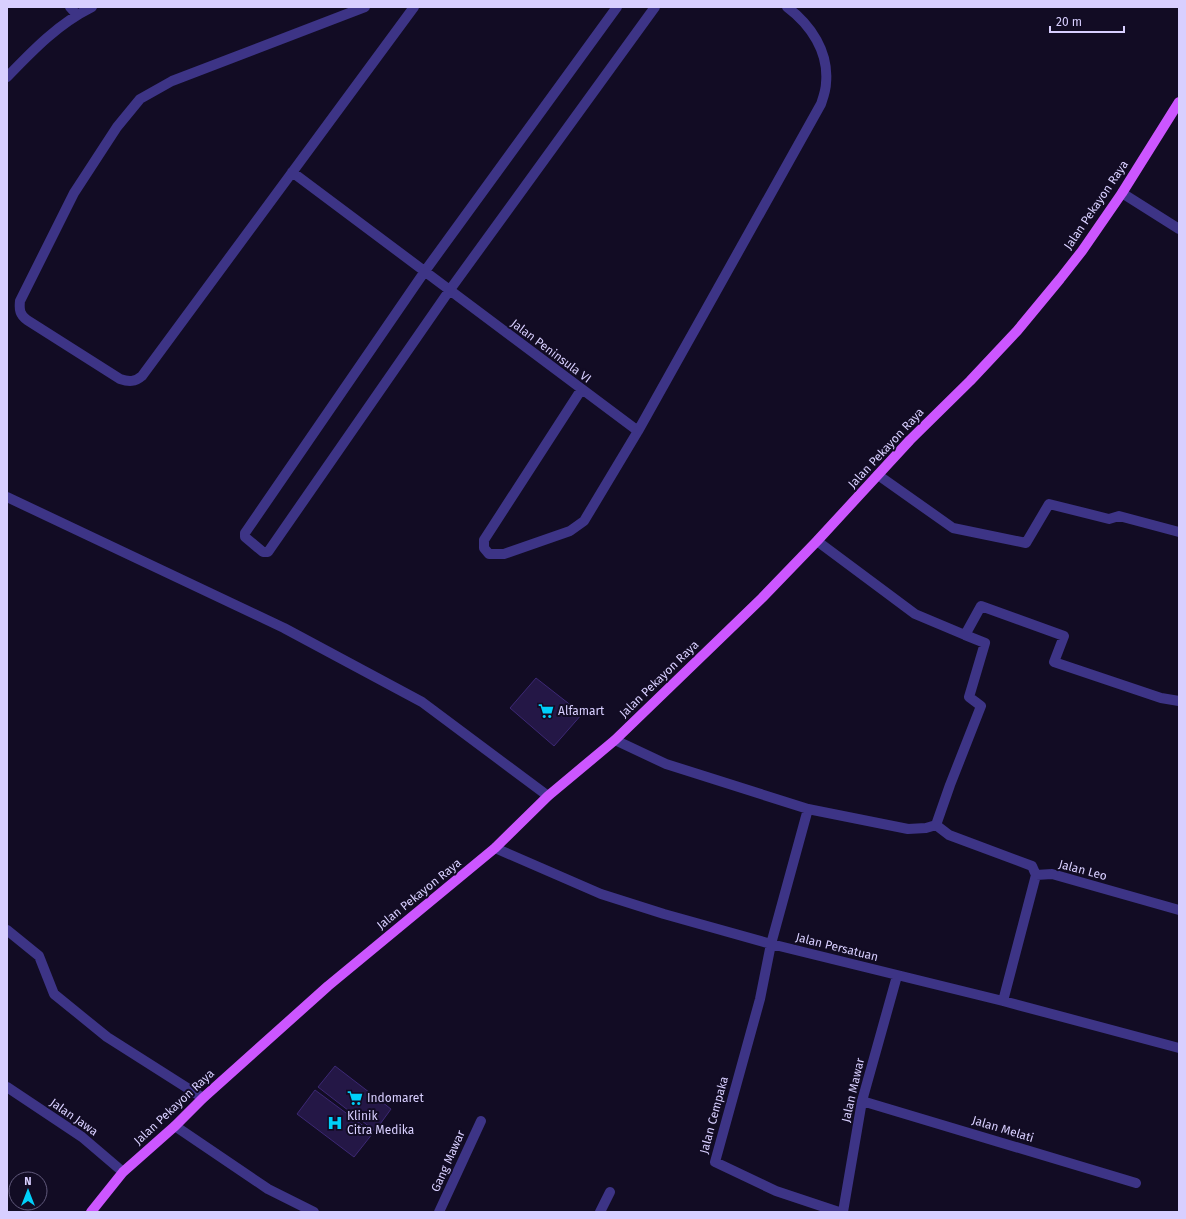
<svg xmlns="http://www.w3.org/2000/svg" width="1186" height="1219" font-family="'Fira Sans',sans-serif">
<rect width="100%" height="100%" fill="#120c24"/>
<!-- building -->
<path fill="#241746" stroke="#3c2874" d="M536,678L582,714L554,746L510,708Z
M335,1066L391,1109L375,1131L318,1087Z
M315,1090L373,1133L354,1157L297,1114Z"/>
<g fill="none" stroke-linecap="round" stroke-linejoin="round">
<!-- minor -->
<path stroke="#3d3486" stroke-width="10" d="M70,7L77,15
M365,7L172,81L140,99L117,127L74,193L20,301C19,310 20,315 27,320L120,379C129,382 135,382 142,376L414,7
M617,7L425,271L245,533V537L263,552H268L449,291L655,7
M7,77C34,49 58,24 92,7
M292,172L638,431
M1122,193L1179,229
M581,390L484,540V548L489,554H504L570,531L584,521L638,431L821,104C823,98 826,90 826,83C829,52 811,25 787,7
M878,475L953,528L1026,543L1049,504L1109,519L1119,516L1179,532
M7,497L284,628L422,702L548,796
M817,541L915,614L965,635L981,606L1064,636L1054,662L1161,698L1179,701
M615,740L666,764L808,809L908,829L926,828L936,825L949,835L1032,866L1036,875
M808,809L771,944L760,999L715,1162L776,1191L839,1212
M936,825L950,785L981,706L969,697L985,643L965,635
M495,848L601,894L664,914L771,944L1003,1001L1179,1048
M1036,875L1052,874L1179,910
M7,930L39,956L54,994L107,1037L203,1098
M1003,1001L1036,875
M7,1087L82,1137L123,1172
M862,1101L1136,1183
M175,1126L268,1189L314,1212
M439,1212L481,1121
M600,1212L610,1192
M843,1212L862,1101L897,976"/>
<!-- major -->
<path stroke="#cc56ff" stroke-width="10" d="M91,1212L123,1172L175,1126L203,1098L328,986L495,848L548,796L615,740L762,598L817,541L910,440L970,381L1017,331L1060,279L1082,251L1122,193L1179,102"/>
</g>
<!-- icons -->
<defs>
<symbol id="supermarket-bare" viewBox="-9 -9 18 18"><path d="M-6-5.5h2.5l.6 2H6L4.5 2H-2.5L-4.4-4H-6ZM-1.5 3.2a1.3 1.3 0 1 0 .1 0ZM3 3.2a1.3 1.3 0 1 0 .1 0Z" fill="#00d0fa" stroke="#120c24" stroke-width="2.5" paint-order="stroke"/></symbol>
<symbol id="hospital-bare" viewBox="-9 -9 18 18"><path d="M-5-5h3v3.5h4V-5h3V5h-3V1.5h-4V5h-3Z" fill="#00d0fa" stroke="#120c24" stroke-width="2.5" paint-order="stroke"/></symbol>
</defs>
<g fill-rule="evenodd">
<use href="#supermarket-bare" x="535" y="700" width="22" height="22"/>
<use href="#supermarket-bare" x="344" y="1087" width="22" height="22"/>
<use href="#hospital-bare" x="324" y="1112" width="22" height="22"/>
</g>
<g text-anchor="middle" dominant-baseline="central" stroke-width="4" stroke-linejoin="round" paint-order="stroke">
<!-- street labels -->
<g font-size="12" fill="#d8cfff" stroke="#120c24">
<text transform="translate(1096 205) rotate(-56)">Jalan Pekayon Raya</text>
<text transform="translate(551 351) rotate(37)">Jalan Peninsula VI</text>
<text transform="translate(886 448) rotate(-47)">Jalan Pekayon Raya</text>
<text transform="translate(659 679) rotate(-44)">Jalan Pekayon Raya</text>
<text transform="translate(1083 870) rotate(15)">Jalan Leo</text>
<text transform="translate(419 894) rotate(-39)">Jalan Pekayon Raya</text>
<text transform="translate(837 947) rotate(14)">Jalan Persatuan</text>
<text transform="translate(853 1090) rotate(-77)">Jalan Mawar</text>
<text transform="translate(174 1107) rotate(-43)">Jalan Pekayon Raya</text>
<text transform="translate(714 1115) rotate(-75)">Jalan Cempaka</text>
<text transform="translate(74 1117) rotate(35)">Jalan Jawa</text>
<text transform="translate(1003 1129) rotate(17)">Jalan Melati</text>
<text transform="translate(448 1161) rotate(-66)">Gang Mawar</text>
</g>
<!-- poi labels -->
<g font-size="12" fill="#d8cfff" stroke="#120c24" text-anchor="start">
<text x="558" y="711">Alfamart</text>
<text x="367" y="1098">Indomaret</text>
<text x="347" y="1116">Klinik<tspan x="347" dy="14">Citra Medika</tspan></text>
</g>
</g>
<!-- border -->
<rect width="1186" height="1219" fill="none" stroke="#d8cfff" stroke-width="16"/>
<!-- north arrow -->
<g transform="translate(28 1191)"><circle r="19" fill="#120c24" stroke="#615a7c"/>
<path d="M0-3L7 15L0 10L-7 15Z" fill="#00d0fa"/>
<text y="-6" font-size="11" font-weight="bold" text-anchor="middle" fill="#d8cfff">N</text>
</g>
<!-- scale -->
<path d="M1050 26v6h74v-6" fill="none" stroke="#d8cfff" stroke-width="2"/>
<text x="1056" y="26" font-size="12" fill="#d8cfff" stroke="#120c24" stroke-width="3" paint-order="stroke">20 m</text>
</svg>
